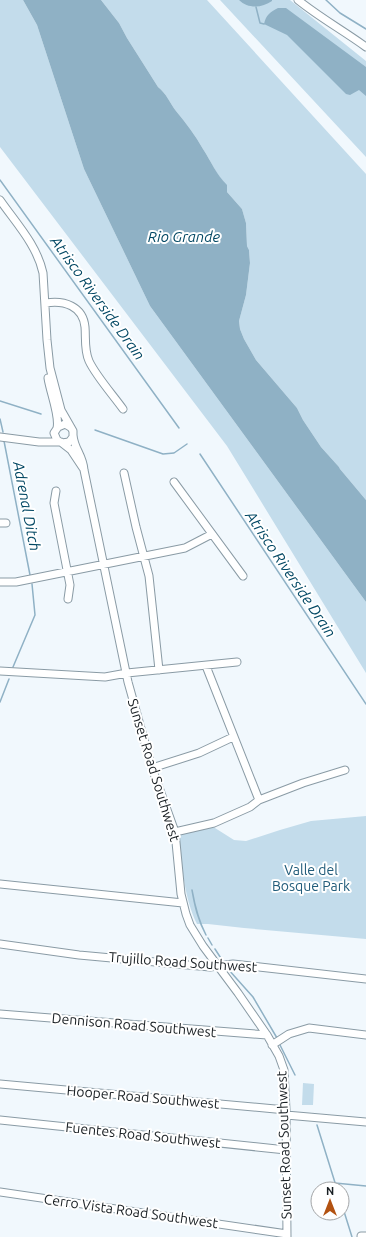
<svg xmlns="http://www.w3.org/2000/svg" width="366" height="1237" font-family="Ubuntu,sans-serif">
<rect width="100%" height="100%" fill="#f1f8fd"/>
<!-- green -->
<path fill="#c3dceb" d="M0,0H23L37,25L84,169L150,306L366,602V673L227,446L0,147Z
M101,0H207L366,174V500L340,469L339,467L321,447L303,420L297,408L256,360L244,339L240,329L239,321L246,295L250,263L249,250L247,246L246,223L242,209L227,192L226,185C216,174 211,161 203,149C195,135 186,123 176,111C170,103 166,93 158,87L127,38L119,23Z
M220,0H290L366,61V157Z
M366,816V939L244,928L208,924H197C183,896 183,864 177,834L201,828H215L234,840L246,841L280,830L311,821Z
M303,1083L314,1084L313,1105H302Z"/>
<!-- water -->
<path fill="#8fb1c5" d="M23,0H101L119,23L127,38L158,87C166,93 170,103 176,111C186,123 195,135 203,149C211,161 216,174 227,185V192L242,209L246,223L247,246L249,250L250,263L246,295L239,321L240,329L244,339L256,360L297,408L303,420L321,447L339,467L340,469L366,500V602L150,306L84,169L37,25Z
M239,0H272V1C262,8 248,9 239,0Z
M278,8H286L366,67V96L359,90L350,95L346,94L287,35L264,24C266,15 270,12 278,8Z"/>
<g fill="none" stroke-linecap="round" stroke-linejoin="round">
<!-- stream -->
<path stroke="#8fb1c5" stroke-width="1.5" d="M326,0L340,13L366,29
M256,7L260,23L264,24
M0,180L179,428
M0,401L41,414
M0,419L3,432
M95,430L163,454L174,453L187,444
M4,441L30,575
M200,454L366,704
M13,667L35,615L32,584
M0,702L9,679
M192,890C195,907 198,920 206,935
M208,938L212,945
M215,949L224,963
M228,969L253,997L277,1038
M280,1045L295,1075
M317,1125L337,1189
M335,1183L366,1186
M342,1205L352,1237"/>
<defs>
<path id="minor" d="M298,0C319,17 344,31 366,47
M0,200C16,223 37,245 43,273L47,340L50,368L61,410L73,431V437L69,442L62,443L57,440L54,433L58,427L65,424L70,427
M46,303C64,300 83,306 85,327C86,338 84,350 89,361C96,376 113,395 123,409
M48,378C50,392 60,416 57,428
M73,435C74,449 83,455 84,470L128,682L152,768L175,832L181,894L186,914L190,925L203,946L238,993L267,1035L279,1056L284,1070L286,1110L287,1237
M0,437L39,442H61
M62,443L71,450L83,468
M124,473L136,527L149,576L159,670
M174,482L243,576
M56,491L54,503L70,585L68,599
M0,523H6
M0,582H16L185,548L212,534
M206,666L259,800
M0,671L105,677L127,673L237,662
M152,768L199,753L233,737
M175,832L214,823L250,807L259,800L303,783L345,770
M0,884L183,903
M0,944L79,955L210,967L233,964L366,979
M0,1014L267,1035
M272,1045L289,1034L309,1028L366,1035
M0,1084L286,1110
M286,1115L366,1122
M0,1120L286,1150
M0,1192L287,1234
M361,1236H366"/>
</defs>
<!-- minor casing -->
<use href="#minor" stroke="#8a9ba5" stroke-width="9"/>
<!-- minor -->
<use href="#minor" stroke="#fff" stroke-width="7"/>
</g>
<g text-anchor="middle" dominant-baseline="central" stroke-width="4" stroke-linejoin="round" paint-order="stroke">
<!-- street labels -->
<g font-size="14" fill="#191f23" stroke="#fff">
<text transform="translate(154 770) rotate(73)">Sunset Road Southwest</text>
<text transform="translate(183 962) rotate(4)">Trujillo Road Southwest</text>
<text transform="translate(134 1025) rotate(5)">Dennison Road Southwest</text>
<text transform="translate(143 1097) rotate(5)">Hooper Road Southwest</text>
<text transform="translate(143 1135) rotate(6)">Fuentes Road Southwest</text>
<text transform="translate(284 1145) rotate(-92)">Sunset Road Southwest</text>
<text transform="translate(131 1211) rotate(8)">Cerro Vista Road Southwest</text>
</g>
<!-- park labels -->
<g font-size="14" fill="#215c7a" stroke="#fff">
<text x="311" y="870">Valle del<tspan x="311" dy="16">Bosque Park</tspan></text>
</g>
<!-- water labels -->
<g font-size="15" font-style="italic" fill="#034864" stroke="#fff">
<text x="184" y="236">Rio Grande</text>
<text transform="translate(98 298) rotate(54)">Atrisco Riverside Drain</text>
<text transform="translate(27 506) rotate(79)">Adrenal Ditch</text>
<text transform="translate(291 574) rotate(56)">Atrisco Riverside Drain</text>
</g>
</g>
<!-- north arrow -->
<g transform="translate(330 1201)"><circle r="19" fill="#ffffff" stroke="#a3a5a7"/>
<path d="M0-3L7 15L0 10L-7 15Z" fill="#b35211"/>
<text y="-6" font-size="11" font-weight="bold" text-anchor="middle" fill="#191f23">N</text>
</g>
</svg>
